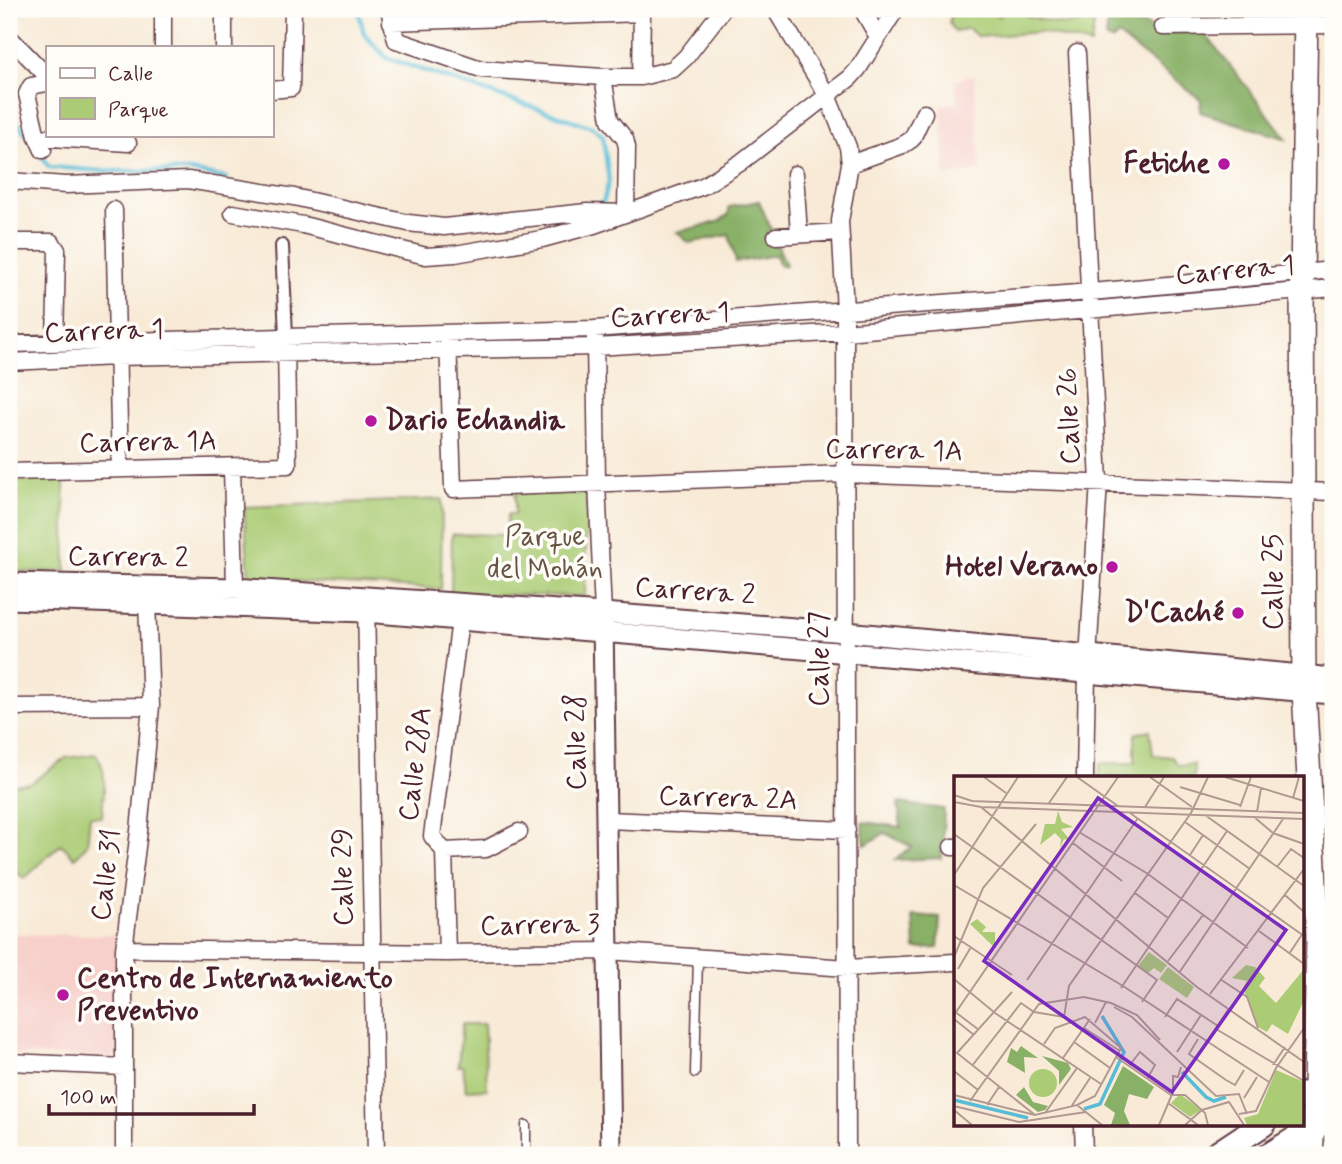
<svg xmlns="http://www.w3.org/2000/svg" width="1342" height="1164" font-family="Mynerve,sans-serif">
<rect width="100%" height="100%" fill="#fdfcf7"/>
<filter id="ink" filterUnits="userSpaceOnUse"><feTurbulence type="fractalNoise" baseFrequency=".0143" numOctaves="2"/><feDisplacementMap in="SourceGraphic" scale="14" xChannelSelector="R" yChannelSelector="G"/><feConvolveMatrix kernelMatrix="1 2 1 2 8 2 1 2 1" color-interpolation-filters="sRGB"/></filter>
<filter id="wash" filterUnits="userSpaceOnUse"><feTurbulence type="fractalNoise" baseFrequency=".00686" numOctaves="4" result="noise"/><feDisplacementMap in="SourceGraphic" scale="28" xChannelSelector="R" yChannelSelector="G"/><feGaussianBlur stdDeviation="1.57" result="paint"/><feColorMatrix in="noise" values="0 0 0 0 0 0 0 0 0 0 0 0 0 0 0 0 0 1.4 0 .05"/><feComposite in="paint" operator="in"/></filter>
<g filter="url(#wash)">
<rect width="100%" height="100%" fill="#f8ead6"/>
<!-- built -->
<path fill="#f7d0cb" d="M974,75L981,171L945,176L941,105L958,102L955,81Z
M12,736V934L118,935L116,1058L9,1054V737Z"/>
<!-- green -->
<path fill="#abcc74" stroke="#7a7650" stroke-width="2" d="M952,9H987L999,17L1005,9H1016L1029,17L1066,25L1095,18L1091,45L1041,32L978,37L968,28L955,32L949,23Z
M64,479L66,571L13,572L12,481Z
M515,493L587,494L585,596L451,594L452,534L507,535L508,514H515Z
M442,499L441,589L249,579L244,507Z
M1150,730L1153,755L1172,757L1178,765L1194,764V777H1099L1100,763H1135V734Z
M9,735L12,736L13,785L31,783L66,758L96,754C109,771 103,796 102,817L90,816L87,845L75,858L61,844L24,879L9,865Z
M462,1024H484L487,1089L466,1090L463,1066H458Z"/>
<!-- forest -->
<path fill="#88b066" stroke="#696848" stroke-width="2" d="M1109,9L1165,33L1203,31L1287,139L1200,112L1201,100L1118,35L1112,41L1106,39Z
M759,201L786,265L780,266L776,255L736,262L729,235L689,243L677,232L718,222L729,214V207Z
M898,803L944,809L942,858L895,860L912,847L885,833L865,845L862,822L901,827Z
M913,916L940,918L938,948L915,949Z"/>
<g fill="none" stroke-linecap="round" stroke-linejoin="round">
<!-- stream -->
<path stroke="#58bcd6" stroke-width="4.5" d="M358,9L364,34L387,58L592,127L603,136L609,181L603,203L587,205
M9,122H17L31,141
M40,154L49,167L104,171H190L226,178
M393,212L419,217
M438,219L516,212"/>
</g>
</g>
<g filter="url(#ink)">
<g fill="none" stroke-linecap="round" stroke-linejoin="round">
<defs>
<path id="service" d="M695,1073L698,957
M526,1125V1155"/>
<path id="pedestrian" d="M282,246L286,336"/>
<path id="minor" d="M389,9L396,40L481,69L603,77H641L673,69L686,57L723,9
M775,9L827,95L848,147L850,164L840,221L845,310L847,1155
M862,9L878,37
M391,22L642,13
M1163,27L1333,25
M9,37L47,76
M163,47V9
M224,47V9
M1077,53L1099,482L1087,674L1085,777
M641,77L642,9
M271,90L291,88L293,9
M37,137L128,143
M43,150L37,137L27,94L31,86L47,83
M850,164L903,145L912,139L924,113
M795,174L799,234
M9,181L66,185L188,180L294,197L408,223L444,227L587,212L626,213L627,147L625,139L610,120L603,77
M114,210L120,469
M233,213L303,225L426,256L455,254L542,239L594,225L703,186L740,163L850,78L858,69L896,9
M776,236L840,232
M9,242H51L57,250L55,343
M448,338L453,489L846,474L1333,492
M595,338L597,483L603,613
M9,344L594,329L1091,292L1333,270
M9,362L116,357L596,347L845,332L1333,288
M232,467L235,588
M9,472L288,465L286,344
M366,600L376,1155
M9,707L151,706
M607,820L847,830
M952,847H955
M444,851L486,849L519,832
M124,949L447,953L608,951L847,968L955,962
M447,953L444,851L432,836L460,620
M9,1062L123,1067
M1083,1124L1084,1155
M124,1155V949L139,831L151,706L147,602"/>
<path id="tertiary" d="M9,583L235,588L603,613L846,632L1333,678
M9,599L365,612L1333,694
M603,621L611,1155"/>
<path id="secondary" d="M1306,9L1302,282L1304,691L1318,936L1315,1088L1311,1155"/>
<path id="primary" d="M1302,1097L1333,1078
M1216,1155L1263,1124
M1270,1155L1333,1116"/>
</defs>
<!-- service casing -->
<use href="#service" stroke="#643d45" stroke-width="11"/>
<!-- pedestrian casing -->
<use href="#pedestrian" stroke="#643d45" stroke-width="16"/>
<!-- minor casing -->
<use href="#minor" stroke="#643d45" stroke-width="19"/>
<!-- tertiary casing -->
<use href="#tertiary" stroke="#643d45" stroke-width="23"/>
<!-- secondary casing -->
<use href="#secondary" stroke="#643d45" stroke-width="26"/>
<!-- primary casing -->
<use href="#primary" stroke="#643d45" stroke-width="28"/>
<!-- service -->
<use href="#service" stroke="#fff" stroke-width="8"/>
<!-- pedestrian -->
<use href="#pedestrian" stroke="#fff" stroke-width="12"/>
<!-- minor -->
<use href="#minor" stroke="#fff" stroke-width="16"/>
<!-- tertiary -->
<use href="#tertiary" stroke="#fff" stroke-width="19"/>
<!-- secondary -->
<use href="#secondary" stroke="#fff" stroke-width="23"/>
<!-- primary -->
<use href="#primary" stroke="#fff" stroke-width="24"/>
</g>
</g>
<!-- markers -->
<g fill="#b5179e" stroke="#fdfcf7" stroke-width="2.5">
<circle cx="1224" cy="164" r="7"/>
<circle cx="371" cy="421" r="7"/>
<circle cx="1112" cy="567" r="7"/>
<circle cx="1238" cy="613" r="7"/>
<circle cx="63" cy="995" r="7"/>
</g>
<g text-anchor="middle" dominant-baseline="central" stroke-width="7" stroke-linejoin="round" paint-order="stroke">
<!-- poi labels -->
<g font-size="28" font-weight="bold" fill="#4a1f2b" stroke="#fdfcf7" text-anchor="end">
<text x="1210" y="164">Fetiche</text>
<text x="385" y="421" text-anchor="start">Dario Echandia</text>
<text x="1098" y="567">Hotel Verano</text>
<text x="1224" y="613">D'Caché</text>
<text x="77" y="979" text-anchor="start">Centro de Internamiento<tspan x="77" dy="32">Preventivo</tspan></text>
</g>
<!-- street labels -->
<g font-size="28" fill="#4a1f2b" stroke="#fdfcf7">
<text transform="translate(1235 271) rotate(-5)">Carrera 1</text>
<text transform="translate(670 316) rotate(-3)">Carrera 1</text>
<text transform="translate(104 332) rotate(-2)">Carrera 1</text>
<text transform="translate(1070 416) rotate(-92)">Calle 26</text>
<text transform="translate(148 443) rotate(-1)">Carrera 1A</text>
<text transform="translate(894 451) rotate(1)">Carrera 1A</text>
<text transform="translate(128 558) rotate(1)">Carrera 2</text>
<text transform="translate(1274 582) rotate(-90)">Calle 25</text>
<text transform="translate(695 592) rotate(4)">Carrera 2</text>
<text transform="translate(820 659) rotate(-90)">Calle 27</text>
<text transform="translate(577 742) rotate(-91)">Calle 28</text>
<text transform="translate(416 764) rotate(-83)">Calle 28A</text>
<text transform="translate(728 799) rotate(2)">Carrera 2A</text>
<text transform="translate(107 875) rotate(-83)">Calle 31</text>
<text transform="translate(344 877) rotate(-91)">Calle 29</text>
<text transform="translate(540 926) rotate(-1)">Carrera 3</text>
</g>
<!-- park labels -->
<g font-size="28" fill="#675341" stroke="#fdfcf7">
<text x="545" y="537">Parque<tspan x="545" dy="32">del Mohán</tspan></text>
</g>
</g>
<!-- overview -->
<g transform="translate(954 776)">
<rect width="350" height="350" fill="#f8ead6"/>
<path d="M104,35L108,46L119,51L107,53L117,65L110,63L106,72L107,63L101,57L86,69L91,48H101ZM23,143L32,151L28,156H41V172L16,148ZM195,176L213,189L207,197L200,192L194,197L184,190ZM292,189L301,191L311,202L305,210L322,227L350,193V224L334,258L318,248L313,256L304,251L289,212L293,205L278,202ZM214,191L240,211L233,222L205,203ZM75 307a14 14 0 1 1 28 0a14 14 0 1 1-28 0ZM322,294L350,306V349H293L290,342L304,338ZM226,318L247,334L236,341L217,327Z" fill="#abcc74"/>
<path d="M67,270L84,282L70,281L71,297L53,286L57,272L63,276ZM88,280L114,287L117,293L105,309V295ZM169,290L200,311L193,323L175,318L170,335L176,349H157L161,337L150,329ZM70,311L79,326L94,330L91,334L84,336L62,319Z" fill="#88b066"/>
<path fill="none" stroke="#58bcd6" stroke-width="3.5" d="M228,296L252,321L260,325L272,321M0,324L74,342M130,333L146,328L170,276L148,240"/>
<path fill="none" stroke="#b29992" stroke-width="2" d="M30,1L52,17M123,1L164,30M196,1L238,31M271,1L350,25M226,11L286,29M0,19L18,25L350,37M339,22L345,1M0,26L27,31L350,43M95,27L113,1M27,31L243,211L350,286M191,31L210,1M286,31L297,1M303,36L307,12M176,37L350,160M251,39L350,110M300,41L319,57L350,68M231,46L296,93M125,56L194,98L294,172M0,58L203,204L188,226M119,67L168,105M236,79L249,59M323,91L337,73L350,82M0,99L64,1M0,109L169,210L315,306M181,117L214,142M331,119L350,136M305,155L350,188M0,160L58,199M335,178L349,157M0,181L29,112L82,48M214,185L249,139M4,193L17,171M225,197L329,43M0,203L41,237L147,308M266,203L293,221L304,252M73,204L184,42M167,212L273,55M58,216L3,277L81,339L123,329L148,349M256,218L350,93M160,231L178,241L262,320L285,318L293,338M0,235L25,254M0,239L164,1M211,241L223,223L264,250M0,243L20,259M141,247L152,226M130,252L166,275M262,253L350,305M244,263L235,278L272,304L281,309L290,294M120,266L156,292M253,266L274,234M90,268L101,252L131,241L167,272L141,320L123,329M223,276L247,239M162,281L217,319H231L251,337L254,349M109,282L136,243M319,289L331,271M18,290L67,227L80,236L110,241L115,210L237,37L254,1M175,290L186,276L201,289L193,303M0,295L24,314M0,319L81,339M290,322L303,301M16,325L85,228L130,221L157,227L183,239L206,264M214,327L244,349M33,329L45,311M0,330L65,346L132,336M117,331L136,302M0,334L18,349M91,337L123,292M285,338L302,335L322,292L350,252M205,349L219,316V300L224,301L227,291M231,349L248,334L275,326L290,349"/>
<path fill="#7b2cbf" fill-opacity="0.15" stroke="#7b2cbf" stroke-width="3.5" d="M144,22L332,154L218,316L30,185Z"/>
<rect width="350" height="350" fill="none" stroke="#4a1f2b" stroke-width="3.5"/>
</g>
<!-- margin -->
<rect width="1342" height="1164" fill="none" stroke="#fdfcf7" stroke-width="35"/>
<!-- legend -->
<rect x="46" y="46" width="228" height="91" fill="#fdfcf7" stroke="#b5a4a5" stroke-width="2"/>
<rect x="60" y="68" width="35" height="10" fill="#ffffff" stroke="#b5a4a5" stroke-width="2"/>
<text x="108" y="80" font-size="21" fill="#4a1f2b">Calle</text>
<rect x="60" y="98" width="35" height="21" fill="#abcc74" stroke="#b5a4a5" stroke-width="2"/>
<text x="108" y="116" font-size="21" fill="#4a1f2b">Parque</text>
<!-- scale -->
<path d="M49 1104v10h205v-10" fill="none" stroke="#4a1f2b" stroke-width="3.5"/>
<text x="60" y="1104" font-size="21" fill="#4a1f2b" stroke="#fdfcf7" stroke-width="5" paint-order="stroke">100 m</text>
</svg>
